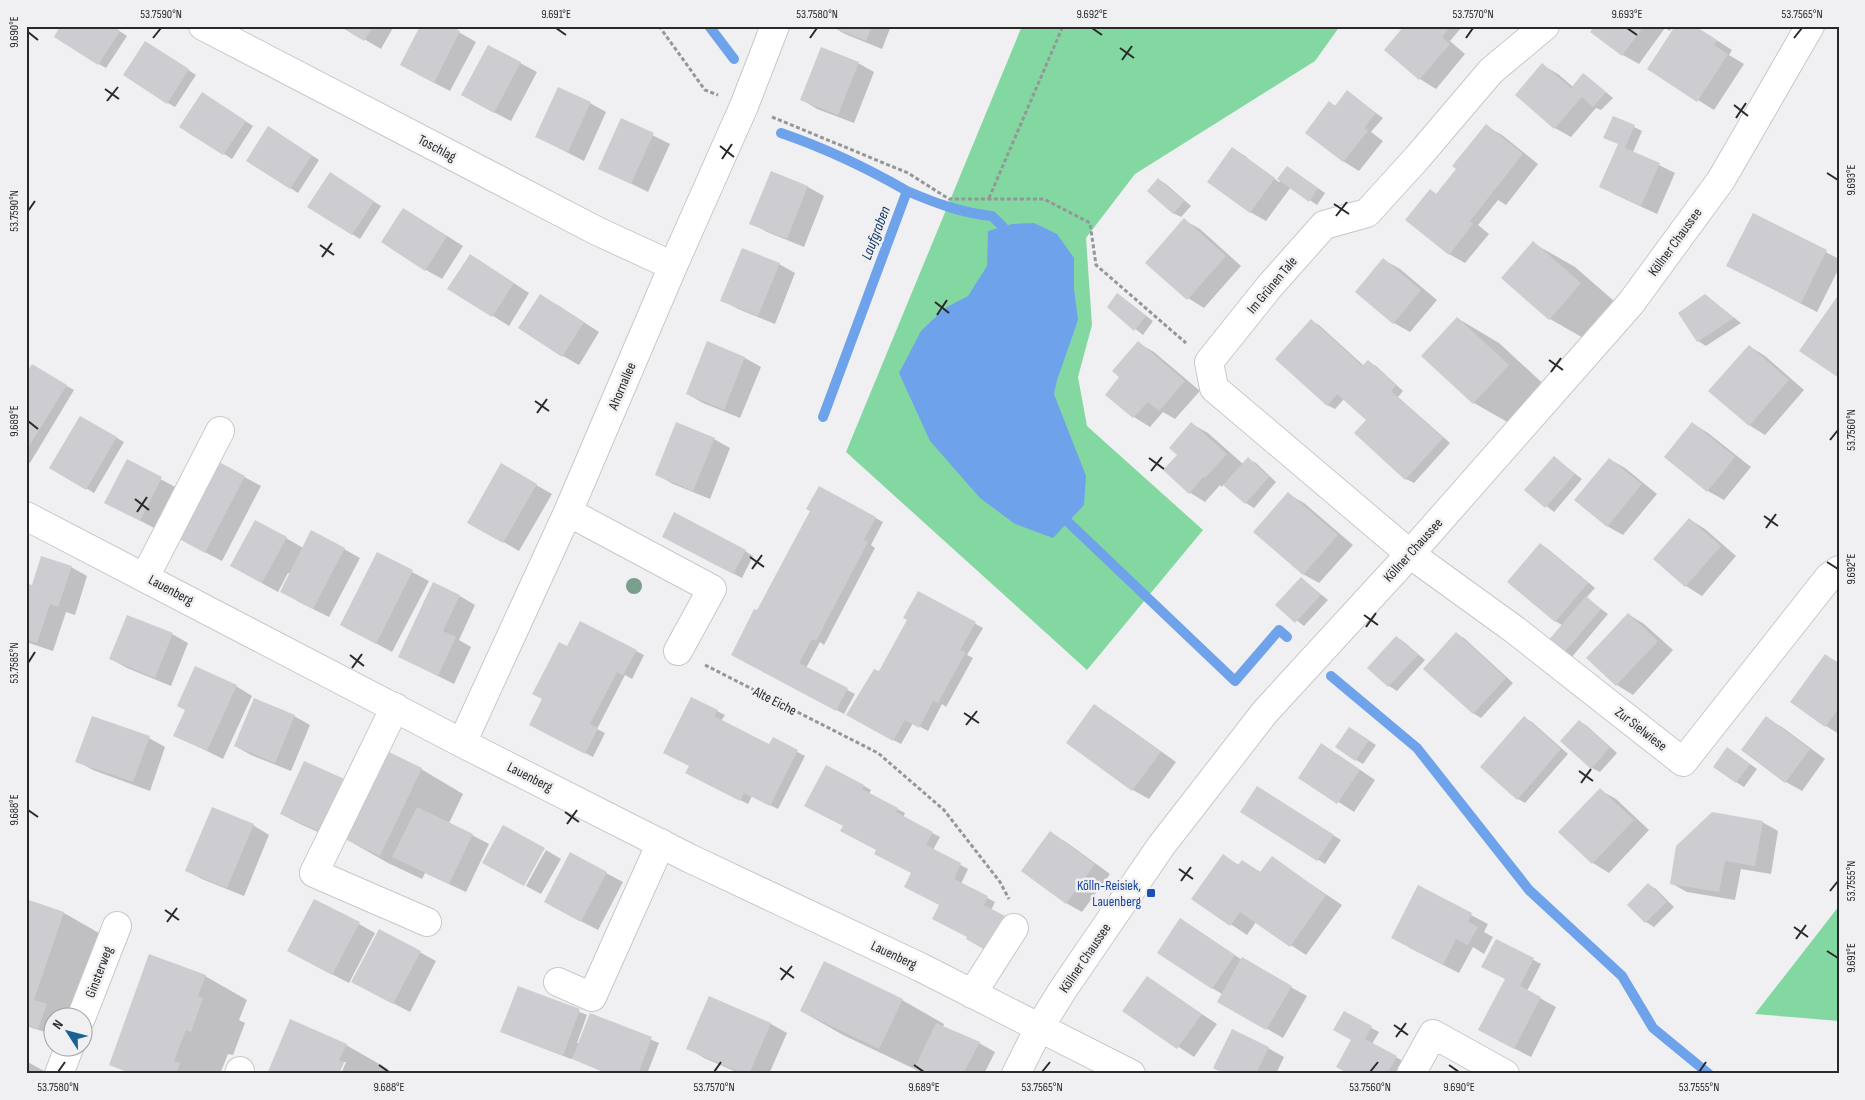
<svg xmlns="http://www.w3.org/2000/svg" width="1865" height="1100" font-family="'Sofia Sans Condensed',sans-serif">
<rect width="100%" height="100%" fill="#f0f0f3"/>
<!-- green -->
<path fill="#83d8a1" d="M1022,26H1340L1315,61L1135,174L1086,238L1092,325L1078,377L1087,426L1203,530L1087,670L846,452Z
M1839,906V1021L1755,1014Z"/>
<!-- water -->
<path fill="#6ea2eb" d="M1034,223L1057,234L1074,258V289L1078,320L1057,380L1054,394L1086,476L1084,505L1053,538L1015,524L980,498L930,441L899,373L921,331L945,308L968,296L987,266L988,231L1012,224Z"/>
<!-- shadow -->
<path fill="#0003" d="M112,26L127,36L106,68L99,64Z
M342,26H394L381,49Z
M448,26L476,42L450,91L417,74Z
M831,26H891L882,49L845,34Z
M1405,26H1459L1461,28L1450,41L1465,54L1436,89L1420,79L1385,50Z
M1596,26H1673L1670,31L1665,28L1639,64L1623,55Z
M1692,31L1710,36L1732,50L1729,55L1744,64L1714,110L1648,69Z
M488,46L537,72L511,121L478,104Z
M153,47L196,75L175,107L168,103Z
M858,63L874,72L854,123L817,109L801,99Z
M1542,65L1558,74L1573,87L1584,74L1613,98L1601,110L1596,108L1571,137L1555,128Z
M1347,92L1383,118L1371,132L1383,141L1359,171L1343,161L1330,103L1336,106Z
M210,98L253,126L232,159L181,126Z
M590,103L606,112L584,161L537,137Z
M1614,117L1642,131L1633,152L1675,173L1657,214L1616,195L1600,186L1619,144Z
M622,120L670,144L648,192L600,168Z
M1486,126L1502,135L1538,164L1506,205L1498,200L1478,225L1489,234L1465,263L1449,254L1437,195L1462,172Z
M276,132L319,160L298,193L247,160Z
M1233,149L1247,157V159L1279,182L1295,172L1325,193L1317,205L1291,187L1266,221L1250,212Z
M771,172L808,187L824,196L804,247L767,232L751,223Z
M338,179L381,206L360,239L352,234Z
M1159,180L1166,184L1191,206L1181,217L1173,213Z
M404,209L463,246L442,279L426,270Z
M1753,214L1839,259V268L1817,312L1744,274Z
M1184,220L1200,229L1241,266L1204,308L1188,298Z
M1533,243L1575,267L1622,308L1592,343L1550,319Z
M1384,260L1400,269L1437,300L1410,332L1394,323L1357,292Z
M779,264L795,273L775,324L738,309L722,300Z
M486,265L529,293L509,326L449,288Z
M1118,294L1153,321L1143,335L1108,307Z
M1705,295L1741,323L1706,346L1698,341L1680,313Z
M556,304L599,332L579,365L563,356Z
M1457,318L1499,343L1550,390L1516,427L1474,403L1423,356Z
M1311,321L1319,325L1364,366L1368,362L1376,366L1403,391L1398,397L1450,443L1414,483L1406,479L1367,420L1344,399L1335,409L1327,405Z
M1138,343L1154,352L1200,391L1175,419L1163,412L1150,427L1134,417L1106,395L1121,377Z
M1749,346L1765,356L1804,390L1765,435L1749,425Z
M745,358L761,367L740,418L703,403L687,394Z
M32,366L74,390L30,463L26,461V376Z
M80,417L124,442L94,493L51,467Z
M1692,423L1708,433L1751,467L1724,500L1708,491Z
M1192,424L1208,433L1243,464L1248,459L1256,463L1276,482L1254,508L1246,503L1224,484L1222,487L1220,485L1205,502L1189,492L1178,455Z
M714,439L730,448L710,499L673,484L657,475Z
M1555,458L1582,479L1554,512L1526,490Z
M1609,459L1625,468L1657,494L1623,535L1607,526Z
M213,460L261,486L222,561L189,544Z
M127,461L177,488L156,529L122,511Z
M501,465L552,494L519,551L469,522Z
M819,488L883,522L871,545L875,548L824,645L820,642L806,668L855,694L844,714L740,659L758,612L811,511Z
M1288,494L1304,503L1353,545L1319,583L1303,574Z
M1689,519L1705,529L1736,556L1702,596L1686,586Z
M286,538L303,548L344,549L360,558L329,617L297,601L290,574L288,573L278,592L247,575Z
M671,541L745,551L753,556L742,578Z
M1540,544L1548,549L1595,588L1586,598L1608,614L1571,658L1563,654L1562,625L1555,621Z
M378,554L429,581L392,652L357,633Z
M71,567L87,576L75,615L66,612L53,651L26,642V584L33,586Z
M1301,578L1328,600L1304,626L1277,605Z
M918,592L983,628L967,655L973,658L946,707L942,704L928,731L913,723L901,744L848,715L880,673L908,620Z
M460,596L475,605L459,640L471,647L454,684L400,657Z
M1628,614L1644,624L1673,650L1633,695L1617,685L1588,658Z
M172,634L188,643L171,686L127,668L111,659Z
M1456,634L1464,638L1513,683L1481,718L1473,713Z
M1397,637L1404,642L1425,660L1397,691L1389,686L1369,668Z
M568,648L636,651L644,655L632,679L625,675L597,729L605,733L593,757L538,728L543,699Z
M1825,655L1839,663V734L1826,726Z
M236,686L252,696L223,759L175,735Z
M1094,706L1110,715L1176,762L1149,799L1133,790Z
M717,711L725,715L721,721L769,746L773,739L805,756L778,809L752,796L748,804L695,777L691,766L672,757Z
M294,716L310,725L291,771L251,755L235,746Z
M1524,718L1532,722L1568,754L1525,803L1518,799Z
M1766,718L1782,727L1825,759L1802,791L1786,782Z
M1579,721L1587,726L1617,753L1600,772L1592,768Z
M1357,733L1376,745L1363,764L1356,760Z
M149,738L165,747L150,791L93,770L77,761Z
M1735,753L1757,769L1744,787L1736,782Z
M1337,754L1375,780L1354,812L1300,777Z
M304,763L342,843L298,823L282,814Z
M421,769L463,794L449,823L489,844L466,892L425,873L422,879L388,863L346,839Z
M864,786L871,790L869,794L905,813L903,818L940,837L933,850L968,869L961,884L995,902L991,910L1012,922L969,937L913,873L844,826L813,810Z
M1600,790L1616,799L1649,830L1609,873L1593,863Z
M1265,792L1341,840L1325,864L1242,812Z
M1762,822L1778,831L1771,874L1741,869L1735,900L1687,892L1671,883Z
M253,825L269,835L244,896L202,879L186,870Z
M1050,833L1066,842L1110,874L1082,912L1066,903Z
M546,850L561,859L541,894L526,886Z
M570,854L623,882L598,930L561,911Z
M1223,856L1239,865L1242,861L1262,873L1272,858L1342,905L1306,955L1256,922L1247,935L1193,899Z
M1649,885L1656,889L1674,907L1654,927L1646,922L1629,905Z
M1418,887L1488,924L1484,932L1493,937L1484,954L1473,947L1459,973L1408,947Z
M26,900L64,913L106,937L78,1018H60L52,1015L45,1032L26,1026Z
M359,924L375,933L349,983L305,960Z
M1196,929L1242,960L1307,996L1283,1038L1218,1001L1222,994L1212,988Z
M379,930L436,961L410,1012L368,990Z
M1497,940L1541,964L1527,991L1556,1007L1531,1057L1496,1039L1506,979Z
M205,976L247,1000L239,1020L245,1023L233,1055L228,1054L220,1074H132L110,1064Z
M1147,978L1217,1024L1194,1057L1124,1011Z
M519,987L587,1015L577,1043L580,1044L591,1014L659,1043L647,1074H608L572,1058L571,1059L502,1032Z
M709,998L771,1024L787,1033L769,1074H741L704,1058L688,1048Z
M902,1000L944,1024L943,1027L979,1043L995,1052L984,1074H925L843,1035L801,1011Z
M1344,1013L1379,1032L1372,1044L1412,1066L1408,1074H1351L1353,1040Z
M346,1045L388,1069L386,1074H341L346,1062H343L338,1074H268Z
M1268,1048L1284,1057L1276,1074H1225Z
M26,1061L44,1071L43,1074H26Z"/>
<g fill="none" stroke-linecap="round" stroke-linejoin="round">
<!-- stream -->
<path stroke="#6ea2eb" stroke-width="10" d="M709,26L734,59
M781,133C825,148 867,168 907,191L823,417
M907,191C935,203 962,213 992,216L1003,227
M1068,522L1235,681L1279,630L1287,637
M1331,676L1417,748L1529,890L1622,976L1653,1028L1709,1074"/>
</g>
<!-- building -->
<path fill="#cdccd0" d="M60,26H114L120,31L98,65L54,37Z
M339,26H373L364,41Z
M420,26H451L460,31L434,83L400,65Z
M830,26H872L866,41Z
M1404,26H1451L1442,37L1450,44L1419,80L1384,50Z
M1594,26H1644L1622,56L1590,32Z
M1675,26H1686L1691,29L1695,26L1717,40L1714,45L1728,54L1697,102L1647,69Z
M145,41L189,69L167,104L123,75Z
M488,45L521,62L494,113L461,95Z
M821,47L859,62L838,115L800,100Z
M1542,63L1571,88L1583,73L1606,92L1593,107L1582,97L1554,129L1515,95Z
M558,87L591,102L568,152L535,137Z
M1347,90L1376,113L1364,128L1368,131L1343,162L1305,133L1329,101L1335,106Z
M202,92L246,121L223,155L179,127Z
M1613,116L1635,125L1625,148L1660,163L1641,206L1599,187L1618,144L1603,138Z
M621,118L654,133L631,184L598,169Z
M1486,124L1523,154L1470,221L1473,224L1449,255L1405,220L1430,189L1436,194L1456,169L1452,166Z
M268,126L312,155L290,189L246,161Z
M1232,147L1275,178L1250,213L1207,182Z
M1287,166L1318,188L1309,202L1277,179Z
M771,171L808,186L787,239L749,224Z
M330,172L374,201L352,235L307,207Z
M1158,178L1184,201L1173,214L1147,191Z
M403,208L447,236L425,271L381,242Z
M1753,213L1827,250L1801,303L1726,266Z
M1184,218L1226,256L1187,300L1145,263Z
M1533,241L1581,283L1549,320L1501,278Z
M742,248L780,263L758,316L720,301Z
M470,254L514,283L492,317L447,289Z
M1383,258L1421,290L1393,324L1355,292Z
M1117,293L1146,316L1134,331L1107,307Z
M540,294L584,322L562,357L518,328Z
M1705,294L1734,318L1697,342L1678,313Z
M1839,294V378L1799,351Z
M1457,317L1509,365L1473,404L1421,356Z
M1311,319L1362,366L1368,360L1396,385L1391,391L1443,438L1405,480L1354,433L1366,420L1337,394L1327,406L1275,359Z
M707,341L745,357L724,410L686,394Z
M1138,341L1185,381L1159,411L1148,402L1133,418L1105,395L1119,377L1112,371Z
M1749,345L1789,380L1749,426L1708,391Z
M32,364L67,385L26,451V373Z
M80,416L117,437L86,490L49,468Z
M676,422L715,438L693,491L655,475Z
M1191,422L1227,454L1205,478L1203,477L1189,494L1163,470L1177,455L1169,448Z
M1692,422L1735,457L1707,492L1664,457Z
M1554,456L1575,474L1545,508L1524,490Z
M1248,457L1269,477L1245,504L1223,485Z
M212,458L245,476L205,553L172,535Z
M1609,458L1642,484L1607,527L1574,500Z
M127,459L162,477L140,521L104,503Z
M501,463L537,484L503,543L467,523Z
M819,486L876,517L864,540L868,542L816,641L812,639L799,663L848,688L836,711L731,655L754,609L757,610L804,522L810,511L806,509Z
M1288,492L1338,535L1303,575L1253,532Z
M674,512L746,550L733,574L662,537Z
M1689,518L1721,546L1685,587L1653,559Z
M255,520L287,537L262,583L230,566Z
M311,530L345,548L313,609L280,592Z
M1540,543L1588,583L1555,622L1507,582Z
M377,552L413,570L376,644L340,625Z
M41,556L72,566L58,607L50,604L37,643L26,640V583L32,585Z
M1301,577L1321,595L1295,623L1275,605Z
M433,582L460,595L443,631L456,637L438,676L398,657Z
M918,591L976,622L960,650L966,652L938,703L933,701L919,728L905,720L893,741L846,715L874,669L879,671L907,620L903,618Z
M1586,596L1601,609L1562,655L1547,642Z
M1628,613L1658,641L1616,686L1586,658Z
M127,615L173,633L155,678L109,659Z
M580,621L637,650L623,675L617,672L590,724L598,728L585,754L529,725L542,699L532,694L539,681L559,642L567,646Z
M1456,632L1506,678L1473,714L1423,669Z
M1396,636L1418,655L1388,687L1367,668Z
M1825,654L1839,664V708L1825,727L1790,702Z
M195,666L237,685L207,751L173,736L185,710L177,706Z
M691,697L718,710L714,716L769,744L773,737L798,750L770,806L744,793L740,801L685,773L689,766L663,753Z
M254,698L295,715L275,763L234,746Z
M1094,704L1161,752L1132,791L1066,743Z
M92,716L150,736L133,782L75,762Z
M1524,716L1561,749L1517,800L1480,767Z
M1766,716L1810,749L1785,783L1741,750Z
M1579,720L1610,747L1591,769L1560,741Z
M1349,727L1369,740L1355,761L1335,747Z
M1321,743L1360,770L1337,804L1298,778Z
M1727,747L1750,764L1736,783L1713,767Z
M387,751L422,768L380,856L345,839Z
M304,761L349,781L325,834L280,814Z
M826,765L864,785L862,789L898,808L896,812L933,832L926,845L961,863L954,879L988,896L984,905L1005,916L987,951L966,939L967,937L932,919L939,905L904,887L911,873L874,854L876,850L840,831L843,826L804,806Z
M1257,786L1334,835L1317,861L1240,812Z
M1600,788L1634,820L1592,864L1558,832Z
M212,807L254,824L227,888L185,871Z
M417,807L473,834L449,884L392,857Z
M1712,812L1763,821L1755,866L1725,861L1719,892L1670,884L1676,846Z
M503,825L545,848L524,886L482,863Z
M1050,831L1095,864L1066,904L1021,871Z
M570,852L607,872L581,922L544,902Z
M1223,854L1238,865L1242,860L1260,872L1272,856L1326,895L1290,947L1240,912L1230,926L1191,899Z
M1648,883L1667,902L1645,923L1627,905Z
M1418,885L1472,913L1468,922L1478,927L1468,945L1456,939L1443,965L1391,938Z
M26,899L64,912L34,1000L47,1004L38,1029L26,1025Z
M314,899L360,922L332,975L287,951Z
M1180,918L1235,955L1212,989L1157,953Z
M379,929L421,951L393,1004L351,982Z
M1496,939L1534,958L1520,986L1541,997L1514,1049L1478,1030L1505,979L1481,967Z
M149,954L206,975L198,996L203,998L191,1032L186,1030L174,1061L180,1063L176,1074H133L109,1065Z
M1242,957L1292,986L1266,1030L1217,1002Z
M824,961L903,999L879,1049L800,1011Z
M1147,976L1202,1014L1177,1049L1122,1011Z
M518,986L580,1009L563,1056L500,1032Z
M709,996L771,1023L749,1074H744L686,1049Z
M1344,1011L1372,1026L1365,1039L1397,1056L1387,1074H1349L1336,1067L1351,1040L1333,1030Z
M590,1013L652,1037L638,1074H608L572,1059Z
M290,1019L347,1044L339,1060L344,1063L339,1074H267Z
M936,1023L980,1042L963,1074H924L914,1069Z
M1232,1029L1269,1047L1256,1074H1224L1213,1068Z"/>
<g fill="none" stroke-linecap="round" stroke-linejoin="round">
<defs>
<path id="minor" d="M203,26L597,231L673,266
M1545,26L1491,71L1417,158L1367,213L1324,225L1269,287L1209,362L1214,388L1410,554L1515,630L1683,762L1829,577L1839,570
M568,512L712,589L678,651
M26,516L462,743L689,858L920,967L1131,1074
M145,577L220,431
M395,707L314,873L427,922
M462,743L568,512L673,266L744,106L775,26
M558,982L592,997L661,843
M972,994L1014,928
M81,1018L117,926
M59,1074L69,1048
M239,1074L240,1071
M1016,1074L1039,1028L1064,988L1161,846L1265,712L1410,554L1631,303L1721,180L1810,26
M1411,1074L1433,1034L1505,1074"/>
</defs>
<!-- minor casing -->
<use href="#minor" stroke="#c8c8cb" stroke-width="30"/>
<!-- path -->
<path stroke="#969698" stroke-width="3" stroke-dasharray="4 2.5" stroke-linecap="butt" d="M659,26L705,90L718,95
M772,117L908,173L949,199H1044L1090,223L1096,265L1186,343
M989,198L1063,26
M705,665L878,753L944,810L1000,882L1009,899"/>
<!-- minor -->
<use href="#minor" stroke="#fff" stroke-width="28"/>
</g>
<!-- trees -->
<circle fill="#7a9f8c" cx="634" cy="586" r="8"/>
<!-- ticks -->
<path fill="none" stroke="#29292a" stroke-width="2" d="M556,28L566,35M1092,28L1102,35M1627,28L1637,35M28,32L38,40M153,38L161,28M810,38L817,28M1466,38L1473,28M1794,38L1802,28M1120,48L1134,58M1122,60L1132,46M105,89L119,99M107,101L118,87M1734,105L1748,116M1736,118L1746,103M720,146L734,157M722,159L732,144M1827,173L1838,180M1334,204L1349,214M28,211L35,201M1336,216L1347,202M320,245L334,255M322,257L332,243M935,302L949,313M937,315L947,300M1549,360L1563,370M1551,372L1561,358M535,401L549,411M537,413L547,399M28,421L38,429M1830,440L1838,430M1149,458L1164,469M1151,471L1162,457M135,499L149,510M137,512L147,497M1764,516L1778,526M1766,528L1776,514M750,557L764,567M1827,562L1838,569M752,569L762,555M1364,615L1378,625M1366,627L1376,613M350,655L364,666M28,663L35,652M352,668L362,654M964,713L979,723M966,725L977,711M1579,771L1593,781M1581,783L1591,769M28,810L38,817M565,812L579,822M567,824L577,810M1179,869L1193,879M1181,881L1191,867M1830,891L1838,881M165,910L179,920M167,922L177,908M1794,927L1808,937M1796,939L1806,925M1827,951L1838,958M780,968L794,978M781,980L792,966M1394,1025L1408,1035M1396,1037L1406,1023M379,1065L389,1072M914,1065L924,1072M1449,1065L1459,1072M58,1072L65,1062M714,1072L721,1062M1042,1072L1050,1062M1370,1072L1378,1062M1699,1072L1706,1062"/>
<!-- markers -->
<rect fill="#1a4fb4" stroke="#f0f0f3" stroke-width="2" x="1146" y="888" width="10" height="10" rx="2.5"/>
<g text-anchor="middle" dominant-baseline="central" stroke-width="5" stroke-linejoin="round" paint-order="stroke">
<!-- street labels -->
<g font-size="14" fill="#29292a" stroke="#f0f0f3">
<text transform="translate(437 148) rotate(28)">Toschlag</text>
<text transform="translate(1675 242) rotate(-54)">Köllner Chaussee</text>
<text transform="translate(1272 285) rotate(-50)">Im Grünen Tale</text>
<text transform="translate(622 386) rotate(-67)">Ahornallee</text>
<text transform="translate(1413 550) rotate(-48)">Köllner Chaussee</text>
<text transform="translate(171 590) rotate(28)">Lauenberg</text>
<text transform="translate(775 701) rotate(27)">Alte Eiche</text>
<text transform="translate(1641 729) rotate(38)">Zur Sielwiese</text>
<text transform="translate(530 777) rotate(27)">Lauenberg</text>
<text transform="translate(894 955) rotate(25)">Lauenberg</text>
<text transform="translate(1085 958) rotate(-56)">Köllner Chaussee</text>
<text transform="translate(99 972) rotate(-69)">Ginsterweg</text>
</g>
<!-- transit labels -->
<g font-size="14" fill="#164399" stroke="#f0f0f3" text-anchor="end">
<text x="1141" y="885">Kölln-Reisiek,<tspan x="1141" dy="16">Lauenberg</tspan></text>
</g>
<!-- water labels -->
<g font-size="15" font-style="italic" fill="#0b2e5b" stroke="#f0f0f3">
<text transform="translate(876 233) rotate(-69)">Laufgraben</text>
</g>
</g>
<!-- border -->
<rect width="1865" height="1100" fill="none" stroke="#f0f0f3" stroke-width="55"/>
<!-- north arrow -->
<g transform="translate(68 1032) rotate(306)"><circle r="24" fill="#f0f0f3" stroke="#a0a0a3"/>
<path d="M0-4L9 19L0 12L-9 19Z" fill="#176194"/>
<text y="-8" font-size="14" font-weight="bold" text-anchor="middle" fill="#29292a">N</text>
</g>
<rect x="28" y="28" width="1810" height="1044" fill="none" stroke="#29292a" stroke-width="2"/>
<g font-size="12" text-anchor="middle" fill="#29292a">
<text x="161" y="18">53.7590°N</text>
<text x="556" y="18">9.691°E</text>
<text x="817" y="18">53.7580°N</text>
<text x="1092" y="18">9.692°E</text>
<text x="1473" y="18">53.7570°N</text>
<text x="1627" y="18">9.693°E</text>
<text x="1802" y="18">53.7565°N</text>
<text transform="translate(14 32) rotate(-90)" y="4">9.690°E</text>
<text transform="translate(1851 180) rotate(-90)" y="4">9.693°E</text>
<text transform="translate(14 211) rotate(-90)" y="4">53.7590°N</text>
<text transform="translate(14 421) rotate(-90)" y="4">9.689°E</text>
<text transform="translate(1851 430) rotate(-90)" y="4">53.7560°N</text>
<text transform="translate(1851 569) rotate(-90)" y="4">9.692°E</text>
<text transform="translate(14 663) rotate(-90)" y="4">53.7585°N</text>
<text transform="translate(14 810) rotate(-90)" y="4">9.688°E</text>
<text transform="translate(1851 881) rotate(-90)" y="4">53.7555°N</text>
<text transform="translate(1851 958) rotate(-90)" y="4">9.691°E</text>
<text x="58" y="1091">53.7580°N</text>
<text x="389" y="1091">9.688°E</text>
<text x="714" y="1091">53.7570°N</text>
<text x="924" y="1091">9.689°E</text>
<text x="1042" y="1091">53.7565°N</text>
<text x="1370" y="1091">53.7560°N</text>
<text x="1459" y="1091">9.690°E</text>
<text x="1699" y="1091">53.7555°N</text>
</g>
</svg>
